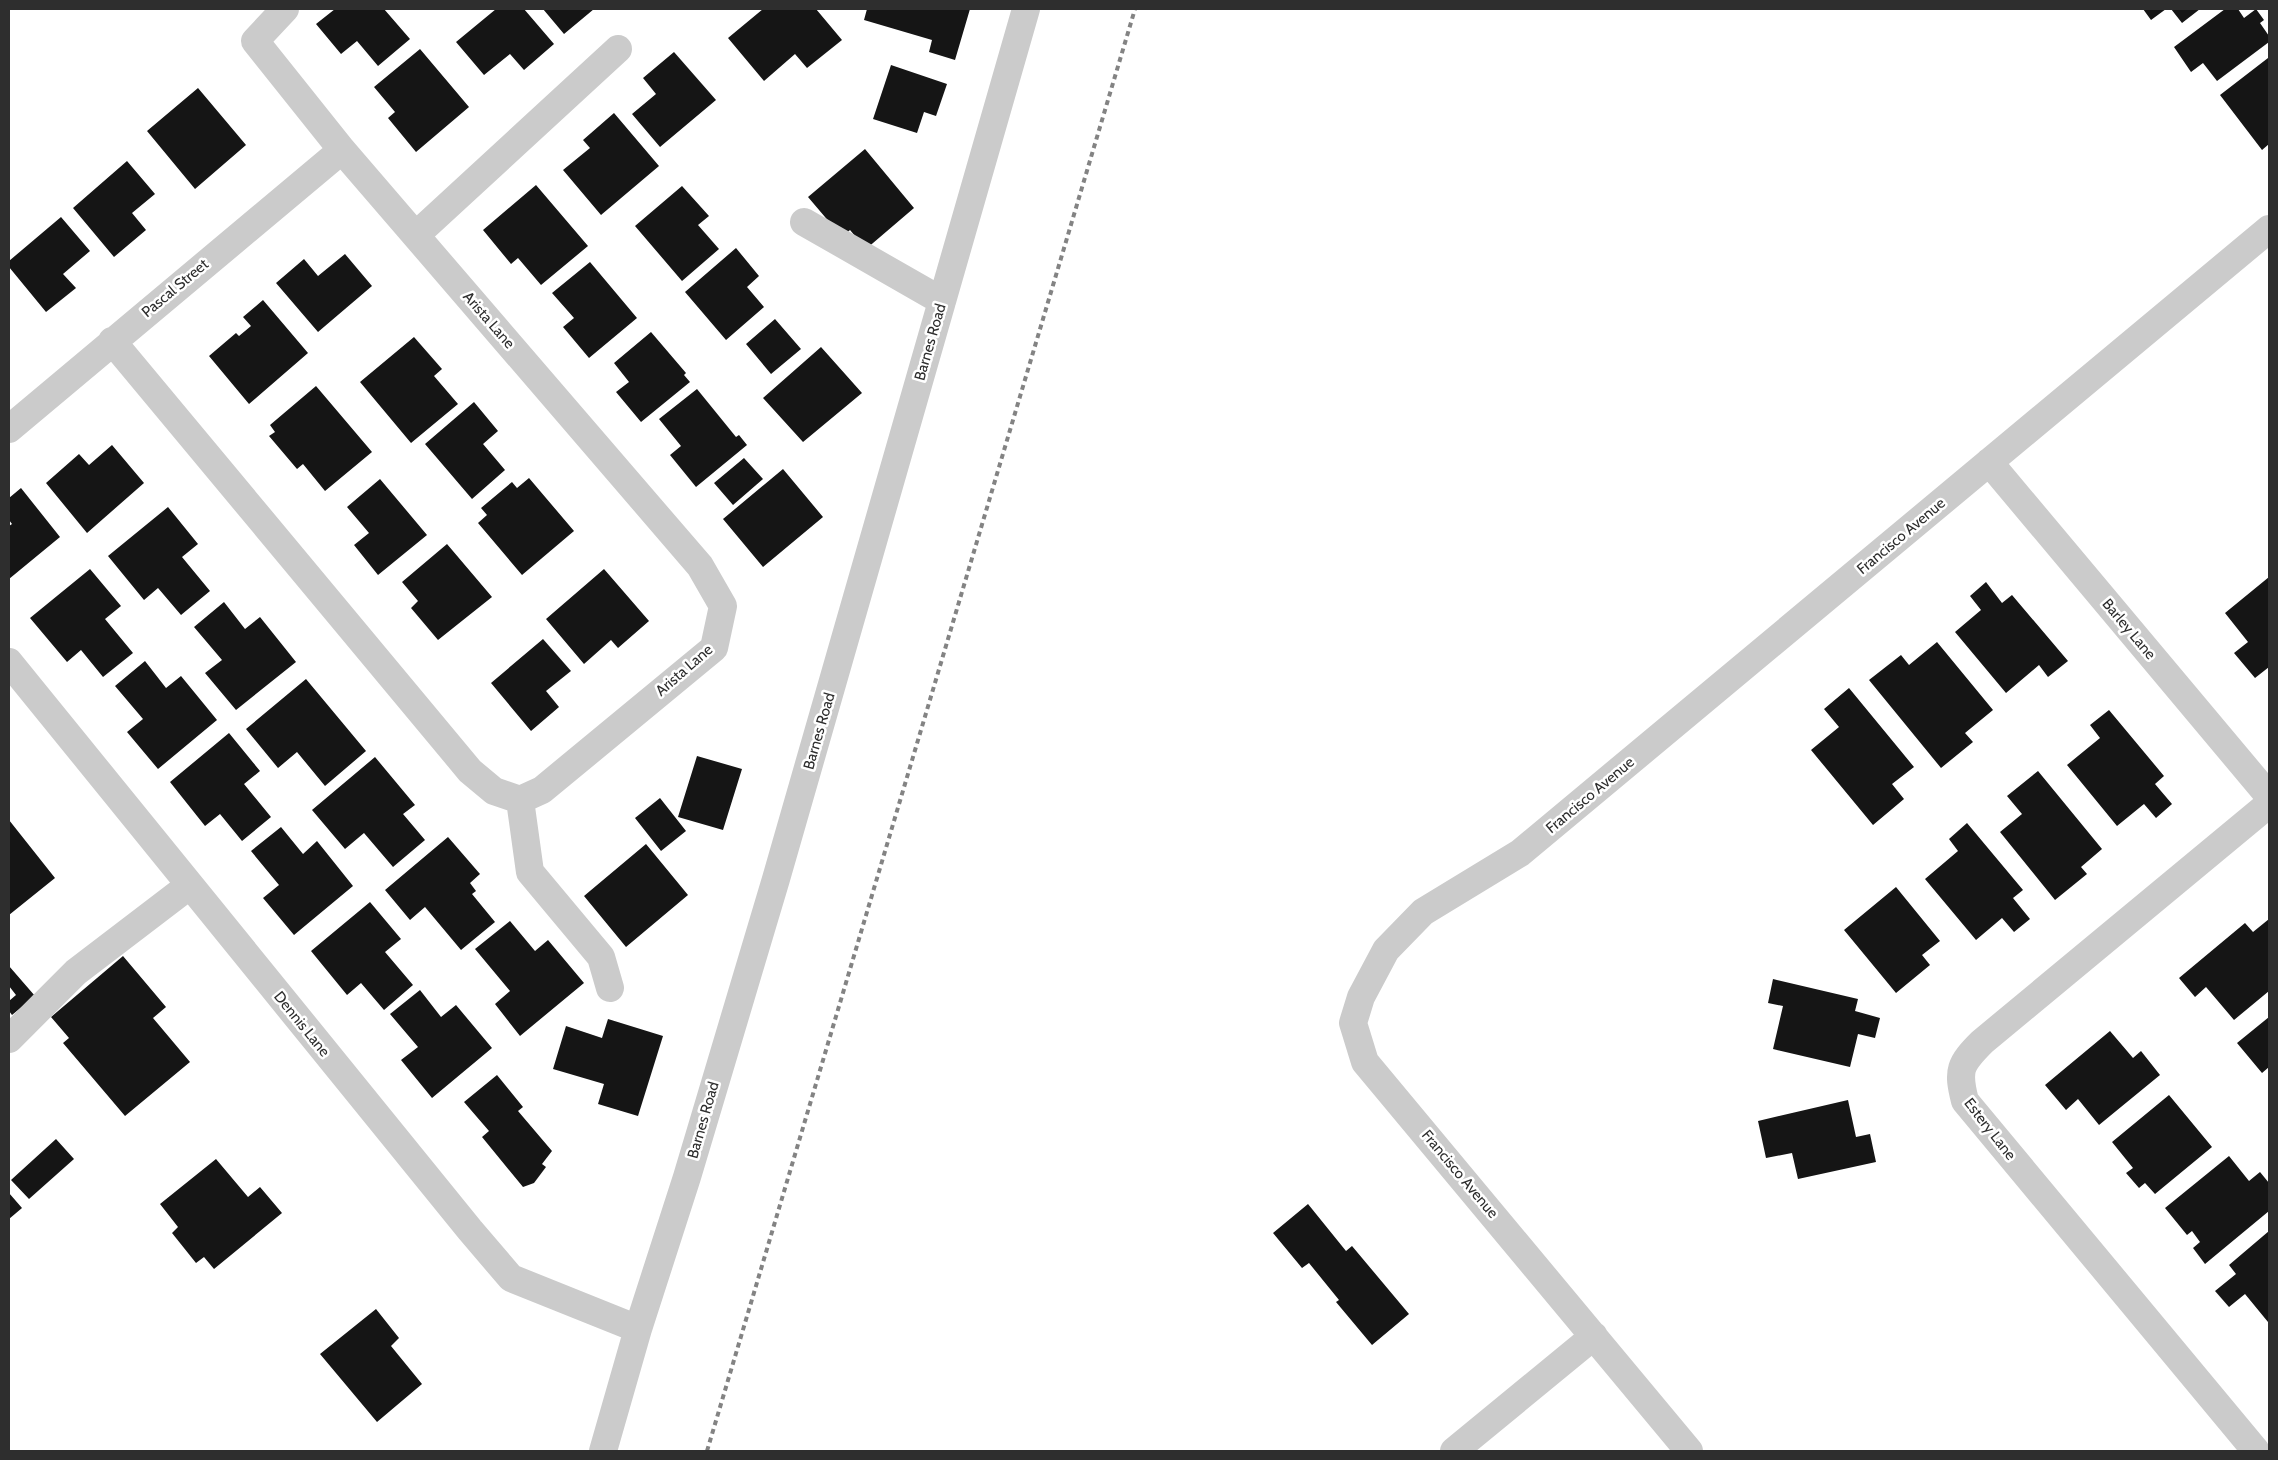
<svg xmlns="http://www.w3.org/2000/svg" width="2278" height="1460" font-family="Cabin,sans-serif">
<rect width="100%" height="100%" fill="#fff"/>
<!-- building -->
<path fill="#151515" d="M335,9H384L410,39L378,66L357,41L341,54L316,24Z
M496,9H524L554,44L524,70L510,54L484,75L456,42Z
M543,9H594L564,34Z
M763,9H816L842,40L807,68L795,54L764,81L728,38Z
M867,9H970L955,60L929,52L932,40L864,20Z
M2143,9H2166L2151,20Z
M2171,9H2200L2182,23Z
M2225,9H2238L2244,18L2256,9L2264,20L2260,23L2269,36V42L2217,81L2203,63L2191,72L2174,47Z
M420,49L469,107L416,152L388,118L395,112L374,87Z
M674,52L716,100L660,147L632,114L656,94L643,78Z
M2268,58L2269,61V144L2262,150L2220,95Z
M891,65L947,84L936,116L924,112L917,133L873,119Z
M198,88L246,145L195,189L147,131Z
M614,113L659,166L601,215L563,170L590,148L583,140Z
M865,149L914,208L866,249L850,230L842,237L808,197Z
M127,161L155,194L132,213L146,230L114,257L73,208Z
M536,185L588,246L541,285L518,258L511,264L483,230Z
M682,186L709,216L698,225L719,249L682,281L635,226Z
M61,217L90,251L63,274L76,288L46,312L9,267V261Z
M736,248L759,276L747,287L764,307L726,340L685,292Z
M345,254L372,286L318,332L276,283L304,259L318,276Z
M590,262L637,318L589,358L563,327L574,318L552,293Z
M263,300L308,353L249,404L209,356L236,333L239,336L251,326L243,317Z
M775,319L801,349L771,374L746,344Z
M651,332L686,373L684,375L690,382L641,422L616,392L629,382L614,363Z
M414,337L442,369L434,376L458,404L411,443L360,382Z
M821,347L862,393L803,442L763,398Z
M316,386L372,452L325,491L303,464L297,469L269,436L275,432L270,425Z
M697,389L736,437L739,435L747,445L696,487L670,455L681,446L659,419Z
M474,402L498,431L483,444L505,470L472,499L425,444Z
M112,445L144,483L87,533L46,483L79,454L89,465Z
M744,458L763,479L733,505L714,483Z
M783,469L823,517L763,567L723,519Z
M529,478L574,531L522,575L478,523L487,515L481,508L512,482L517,488Z
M380,479L427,535L378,575L354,545L369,533L347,507Z
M21,488L60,537L9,579V526L12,524L9,520V498Z
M168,507L198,544L182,557L210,591L181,615L158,588L144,600L108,556Z
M447,544L492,597L438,640L411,608L418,601L402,582Z
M90,569L121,606L105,619L133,653L103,677L81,650L67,662L30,618Z
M604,569L649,621L618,648L611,640L584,664L546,619Z
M2269,577V667L2255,678L2234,653L2248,642L2225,613Z
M1986,582L2002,603L2012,595L2068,661L2048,677L2039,665L2006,693L1955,632L1981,610L1970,596Z
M224,602L245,629L260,617L296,662L236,710L205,673L222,660L194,627Z
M543,639L571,671L546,691L559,707L531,731L491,683Z
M1937,642L1993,710L1965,733L1973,742L1941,768L1869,680L1901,655L1909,665Z
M145,661L166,688L181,676L217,720L158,769L127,732L143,719L115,686Z
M306,679L366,751L325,786L297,752L278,768L246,729Z
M1849,688L1914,767L1892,784L1904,799L1873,825L1811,750L1839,727L1824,709Z
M2109,710L2164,776L2155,784L2172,804L2156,818L2144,804L2117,826L2067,765L2100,738L2090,725Z
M229,733L260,771L244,784L271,817L242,841L220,814L205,826L170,782Z
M697,756L742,769L723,830L678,817Z
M375,757L415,805L403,814L425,840L393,867L364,833L345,849L312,810Z
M2038,771L2102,849L2081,867L2087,874L2055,900L2000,832L2022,814L2007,796Z
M660,798L686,831L661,851L635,818Z
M9,820L55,878L9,915Z
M1967,823L2023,890L2013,898L2030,919L2014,932L2002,918L1976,940L1925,879L1958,851L1949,839Z
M281,827L303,854L317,841L353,886L294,935L263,898L279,885L251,851Z
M448,837L480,874L470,883L476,891L472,894L495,922L461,950L425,907L410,920L385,890Z
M646,844L688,895L626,947L584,896Z
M1896,887L1940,941L1922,955L1930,965L1896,993L1844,930Z
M370,902L401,939L385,952L413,985L384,1010L361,983L347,995L311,951Z
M2269,919V991L2234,1020L2206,987L2195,997L2179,978L2245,923L2253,932Z
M510,921L535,951L548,940L584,983L520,1036L495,1004L510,991L475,949Z
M123,956L166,1007L153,1018L190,1062L125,1116L63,1043L69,1038L51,1017Z
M9,966L35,996L12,1015L9,1011V1001L16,995L9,986Z
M1773,979L1858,999L1855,1011L1880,1018L1875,1038L1858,1034L1850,1067L1773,1049L1783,1006L1768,1003Z
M420,990L441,1017L456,1005L492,1048L432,1098L401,1060L418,1047L390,1014Z
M2269,1017V1067L2262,1073L2237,1043Z
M608,1019L663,1036L638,1116L598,1104L604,1084L553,1069L566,1026L602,1038Z
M2110,1031L2133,1058L2141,1051L2160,1075L2099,1125L2078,1099L2066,1110L2045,1085Z
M497,1075L523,1107L518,1111L552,1151L542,1164L546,1167L534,1183L523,1187L482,1137L489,1131L464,1102Z
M2169,1095L2212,1147L2155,1194L2145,1183L2139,1188L2126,1173L2133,1168L2112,1142Z
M1848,1100L1856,1137L1870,1134L1876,1162L1798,1179L1792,1153L1766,1158L1758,1121Z
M56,1139L74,1159L29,1199L11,1180Z
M2229,1156L2249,1181L2260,1172L2269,1183V1211L2205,1264L2193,1248L2200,1242L2192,1231L2187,1235L2165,1208Z
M216,1159L248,1197L260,1187L282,1213L214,1269L204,1257L196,1263L172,1233L178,1227L160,1204Z
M9,1193L22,1208L9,1219Z
M1308,1204L1346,1251L1352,1246L1409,1314L1372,1345L1336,1302L1339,1300L1309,1263L1302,1268L1273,1233Z
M2269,1231V1321L2268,1322L2245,1294L2229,1307L2215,1291L2236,1274L2229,1265Z
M376,1309L399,1338L391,1346L422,1384L377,1422L320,1354Z"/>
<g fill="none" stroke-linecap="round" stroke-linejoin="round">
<!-- minor -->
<path stroke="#cbcbcb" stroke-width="28" d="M804,222L942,301
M416,235L618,49
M112,341L470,771L494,791L520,800L542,790L714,648L723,606L700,566L342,150L255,41L285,9
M9,429L342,150
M1989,462L2269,796
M9,662L470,1230L511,1278L638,1329
M520,800L530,872L601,957L610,988
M9,1039L76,972L190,885
M603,1451L638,1329L687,1177L776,879L1026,9
M1454,1451L1594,1336
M1689,1451L1365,1062L1353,1023L1361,997L1386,950L1423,912L1520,853L2269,229
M2256,1451L1965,1101C1957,1070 1960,1064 1982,1042L2269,804"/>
<!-- rail -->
<path stroke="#838383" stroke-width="4" stroke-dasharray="5 4" stroke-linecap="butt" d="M707,1451L1135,9"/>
</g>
<g text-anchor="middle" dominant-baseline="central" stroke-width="5" stroke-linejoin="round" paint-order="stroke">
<!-- street labels -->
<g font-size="15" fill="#2e2e2e" stroke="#fff">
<text transform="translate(175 288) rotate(-40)">Pascal Street</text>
<text transform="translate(489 320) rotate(49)">Arista Lane</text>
<text transform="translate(930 342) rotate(-74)">Barnes Road</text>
<text transform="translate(1901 536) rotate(-40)">Francisco Avenue</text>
<text transform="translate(2129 629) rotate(50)">Barley Lane</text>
<text transform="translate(684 670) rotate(-41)">Arista Lane</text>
<text transform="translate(819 731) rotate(-74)">Barnes Road</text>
<text transform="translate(1590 795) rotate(-40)">Francisco Avenue</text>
<text transform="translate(302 1024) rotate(51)">Dennis Lane</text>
<text transform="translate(703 1120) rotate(-74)">Barnes Road</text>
<text transform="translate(1990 1129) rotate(52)">Estery Lane</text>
<text transform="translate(1460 1174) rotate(50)">Francisco Avenue</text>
</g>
</g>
<!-- border -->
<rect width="2278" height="1460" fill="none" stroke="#2e2e2e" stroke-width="20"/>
</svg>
